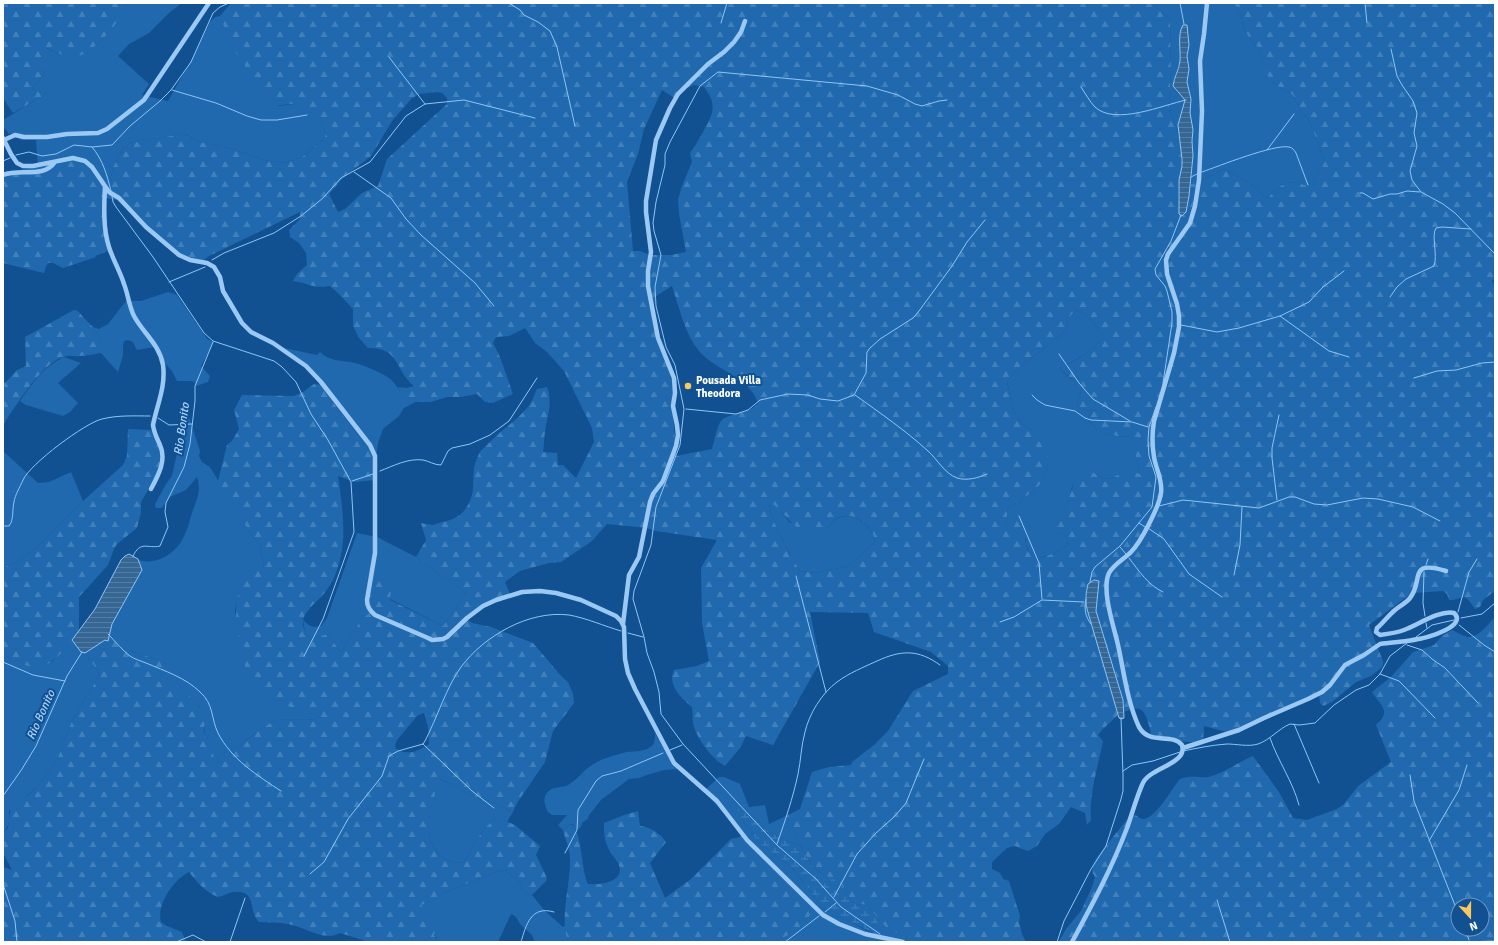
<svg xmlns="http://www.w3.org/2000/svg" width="1498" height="945" font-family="Signika,sans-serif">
<defs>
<pattern id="forest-firs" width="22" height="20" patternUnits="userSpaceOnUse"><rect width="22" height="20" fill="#2069ae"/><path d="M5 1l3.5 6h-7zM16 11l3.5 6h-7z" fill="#4180ba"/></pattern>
<pattern id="wetland-marsh" width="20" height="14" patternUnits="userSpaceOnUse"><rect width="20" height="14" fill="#2069ae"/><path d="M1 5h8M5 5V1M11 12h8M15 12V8" fill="none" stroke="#4180ba"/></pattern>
<pattern id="water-rules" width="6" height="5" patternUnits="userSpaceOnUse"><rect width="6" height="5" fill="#366694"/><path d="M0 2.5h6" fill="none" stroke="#547da4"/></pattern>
</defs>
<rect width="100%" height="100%" fill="#115191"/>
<!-- grass -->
<path fill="#2069ae" d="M129,3H182L170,12L149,33L129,44L118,56L149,84L142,95L168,101L193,57L210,22L215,17L220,16L250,75L279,106C304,100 318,111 326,134L323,140L302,157L285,163L264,160L233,149L201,142L185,134L151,139L130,143L123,149L113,167L110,182L113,193L38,167L36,140H21L11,133L8,134V132L3,127V120L47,93L37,91L32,89L43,76L46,69V48C54,51 63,56 70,56C97,57 116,22 129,3Z
M1153,3H1234L1241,15L1244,30L1255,45L1260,49L1264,65L1274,84L1293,95L1302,113L1309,120L1325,161L1312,186C1307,186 1304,185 1299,183C1286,180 1276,188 1268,198C1260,195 1257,188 1250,184C1242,179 1234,175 1225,169C1218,172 1196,184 1191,184L1193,156L1192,141L1193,130L1190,113L1191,99L1187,82L1189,69L1187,61L1189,45L1188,37L1180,40V60L1173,82L1176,91L1185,100L1178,125L1179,136L1169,106L1171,70L1170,20L1155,6Z
M168,292L177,295L207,339L214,342L201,366L210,376L208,382L196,386V383L192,381H177L172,371L158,356L154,347L137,350L133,342L128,340L124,341L123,345V355L118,372L100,352L99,336L93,327L99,329L108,324L126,301H141Z
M1076,310C1088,313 1096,326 1103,335C1095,353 1075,359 1060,369C1067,377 1075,380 1082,387L1077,404L1082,411L1100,410L1091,413L1088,418C1097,436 1114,436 1132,437L1135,442V454L1140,474L1122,472L1112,478L1103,479L1090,470L1073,485L1062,518L1059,532L1064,534L1067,540L1068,545L1054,553L1040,558L1030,555L1026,544V535L1006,524L1008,508L1034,491L1043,481L1048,464L1033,431L1023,424L1013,411L1007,381L1013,373L1068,329L1067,319Z
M284,348L317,355L320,352C330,362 342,360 355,363C364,365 382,373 389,378C398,385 402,397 410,405L404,408L399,416L383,429L378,443L377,451H369L331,399L323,385L320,384L314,375Z
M64,357L81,363L58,383L78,403L70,412L63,416L26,405L20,401C33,383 43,367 64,357Z
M188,414L200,451L199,456L202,462L210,467L252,536L260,544L264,568C246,584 238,587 235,613L303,711L311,714L324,712L321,716L315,719L305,720L276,719L254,734L241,745L222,754L214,765L208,739L205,733L204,727L205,720L199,706L184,692L162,680L167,665C157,657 145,657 134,652C125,648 118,642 108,641L112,624L142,570L138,560C158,566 178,552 185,534C189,526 190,518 193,510C198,497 201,490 197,477L186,490L170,497L162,508H156L155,504L166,484L172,476L179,444Z
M3,451L38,483L49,482L71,472L83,501L39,545L20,560L3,568Z
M770,501L777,506L790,523L827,528C829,525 833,521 836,519C852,509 872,525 875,541L872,545L848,566L815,573L800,571C787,549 774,528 769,504Z
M357,533L377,537L416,557L466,593L443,626L390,599L365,602L369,613L361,620L341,652L327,634L315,638L308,637L305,632L303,620C309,626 312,628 321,626L327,618Z
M72,640L81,652L85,653L98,671L99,676L72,721L57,760L37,787L9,811C10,820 9,827 3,833V655L14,660L52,662Z
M655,733L669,758L679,769L664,770L647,775L639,778L629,779L601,800L589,815L588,819L583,822L580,828L576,830L573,824H571L563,830L558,825L567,815H552L548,812C543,803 542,792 554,788C558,787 563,787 566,786C577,781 583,770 592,765C602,758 616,755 627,752C635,751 646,752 653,745C655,741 655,737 655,733Z
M719,777H724L740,784L749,807L765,805L769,824L786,816L792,823L801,847L766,830L752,814H738L759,843L791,867L803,881L822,908L833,915L850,921L871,933H880L876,916L884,925L894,932L910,936L918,942H776L782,938L742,835L704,791Z
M439,779L452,784L470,795L490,801L513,812L507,822L497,817C482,827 473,847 464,862C458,864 449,862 443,858C418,839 432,804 439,779Z
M505,870L520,882L522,891L532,895L545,911L563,927L566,925L568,942H534C534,934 527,931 522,926C517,921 518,916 511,914L498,942H438L420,905L429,902L445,892L499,871Z"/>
<!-- forest -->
<path fill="url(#forest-firs)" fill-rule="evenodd" d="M3,3H129C124,10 120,19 114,26C106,37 87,57 73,57C64,57 55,51 47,48L46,69L43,76L32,89L37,91L48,93L13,113L3,98Z
M231,3H1153L1155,6L1170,20L1171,70L1169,106L1179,136L1181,149L1182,166L1179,180L1178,200L1184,215L1187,207L1191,184C1196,184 1218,172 1225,169C1234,175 1242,179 1250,184C1257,188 1260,195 1268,198C1276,188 1286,180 1299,183C1304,185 1307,186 1312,186L1325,161L1309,120L1302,113L1293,95L1274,84L1270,78L1266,74L1260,49L1255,45L1244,30L1241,15L1234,3H1495V279L1492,280L1495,290V591L1483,600L1480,607L1475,609C1462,589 1464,601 1449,600L1447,594L1443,591L1412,593L1369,625L1383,661V665L1381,668L1371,676L1356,682L1332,702L1323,706L1320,703L1319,695L1250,722L1239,733H1231L1204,726L1203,743L1152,739C1151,731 1149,726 1147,719C1142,706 1136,707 1124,712L1123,700L1119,687L1096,611V601L1088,584L1085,598L1087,609L1118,715L1102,730L1098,735L1103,741C1098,767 1089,793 1091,820L1087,825L1085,813L1071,807L1059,824L1045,834L1037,846L1028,851L1015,846L1007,848L992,862V869L1000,873L1003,879L1009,881L1020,916L1019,922L1022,934L1026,942H918C908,935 904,936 894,932C883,927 875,915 868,905L854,904L849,898L846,890L813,867L800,845L792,824L786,816L800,809L812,772L829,767L851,765L852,762L874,745L888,731L913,691L948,674V666L931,652L874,632L868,613L810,612L820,662L773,745L746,736L740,748L725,766C712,759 696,738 693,723C692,718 693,712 692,707C681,698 667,685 674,670L697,666L709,661L702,623L701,568L717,540L656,531L647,528L607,524L592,541L561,562L549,563L520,571L505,582L511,597C495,602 480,608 468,620L472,623L491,627L533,643L562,677L568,682L573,694L574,703L553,731L545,762L517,803L513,812L490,801L470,795L452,784L440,779C432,804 418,839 443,858C449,862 458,864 464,862C473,847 482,827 497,817L515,825L540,846L536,855L547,878L546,881L532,895L522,891L520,882L505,870L499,871L445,892L429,902L421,905L435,932L434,935L438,942H369L340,933C324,942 305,927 288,924C279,922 269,923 259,922C248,912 258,889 233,892C228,893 223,896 218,897C205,892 198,883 189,872C174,879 156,905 161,922L167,926L182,932L186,942H3V867L12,870L3,853V833L8,828L11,805L27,796L37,787L57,760L72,721L99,676L98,671L85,653L105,640L117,642L133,652L162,661L167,665L170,671L166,677L163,680C177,682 203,705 205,719C206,723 203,727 204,731C205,734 207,737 209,740C212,748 214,755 214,764L222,754L241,745L254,734L276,719L305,720L315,719L321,716L323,713C320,713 315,714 311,714C301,713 264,695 256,688C243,675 233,619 237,601C238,592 244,583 249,577C254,572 258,568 264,568L260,544L252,536L218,481L227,445L232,441L239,429L234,410L242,395L294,396L303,392L314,384L323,385L331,399L369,451H377L375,480L354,482L338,476C343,511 349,547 333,580C331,583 329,587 326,591C320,600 306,608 303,620C302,626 305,632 308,637L315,638L327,634L341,652L361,620L369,613L365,602L378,573L392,583L390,600L443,626L466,593L416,557L426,540L421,523L433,525C443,521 455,521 463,512C481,491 467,476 479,454C480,451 484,448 487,445C499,432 515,422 527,408C532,403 534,395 537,389L547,387C553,403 547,416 545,432C544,439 544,445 543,452L557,453L558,465H563L576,478L594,442L592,428L564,371L547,352L535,343L525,328L509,336L496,337L493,343L500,357L513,394L493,403L485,402L477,394L461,397H447L431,402H415L410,405L403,398L398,387L407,388L414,386C395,371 400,347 368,348L359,338L353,326V309L338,293L330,286C313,289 308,283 293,281L297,274L307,265L306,253L299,243L290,237L289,230L300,219V212L209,256L200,263L183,256L133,215L117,200L106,198L108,251L95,256L96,257L63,268L53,263H48L46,266L44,273L3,263V177L14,171L64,161L74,160L85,164L100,183L112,192L110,182L113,167L123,149L130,143L151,139L184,134L201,142L233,149L264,160L285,163L302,157L323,140L326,134C320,116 309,106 290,104C285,104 280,106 275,105L260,92L253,82L244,64L231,45L220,16ZM694,85L704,87C719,106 712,115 702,134C698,140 695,147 690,153L692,162L682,186L678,200L679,214L686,252L671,255H650L640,251H633L627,182L638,154L644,129L662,90L676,99L687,88ZM436,92L442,93L447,98V104L387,159L378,186L362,193L345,209L338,212L329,194L344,177L371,156L392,121L412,98L420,94ZM672,286C679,307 685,334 699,351C716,371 749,376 758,403C750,415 731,411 721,421C717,426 714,442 712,449L676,456L674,425L672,407L673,386L671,373L652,313L656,296ZM1076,310C1088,313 1096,326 1103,335C1095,352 1075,360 1060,369C1067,376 1075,380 1082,387L1077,404V409L1081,411L1098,410L1091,413L1088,418C1097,436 1114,436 1132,437L1135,443V454L1140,474L1129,470L1122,472L1112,478L1103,479L1090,470L1079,472C1070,491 1066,510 1056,528L1059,532L1064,534L1067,540L1068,545L1054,553L1041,558L1030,555C1029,552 1027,549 1026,545C1024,534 1029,531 1018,521L1010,522L1006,524L1008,508L1034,491L1043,481L1048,464L1047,452L1040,440L1033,431L1023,424L1013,411L1007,382L1013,373L1068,329L1067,319ZM770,502C792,517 789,534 823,532C827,528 832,521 837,518C853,510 872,525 875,541L872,545L848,566L815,573L800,571C787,549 774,528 769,504ZM424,713L428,727L429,744C418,751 409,756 396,749L395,745L397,740L418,715Z
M74,310L78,311L84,318L93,327L99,336L101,353C94,354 86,356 79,356C75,357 71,355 67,356C45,358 15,407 3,425V382L5,383L17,370L26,366L25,337Z
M128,429L151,430L164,451L158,473L141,502V513L137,528L117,544L114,549L108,565L79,597V631C68,645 52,670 32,667C22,665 12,659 3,655V568L20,560L39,545L83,501L123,465L127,456Z
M1495,617V942H1056L1059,941L1066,929L1081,911L1092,887L1095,877L1092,872L1093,865L1097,857L1129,817L1135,815C1138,816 1140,819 1143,819C1155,820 1173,787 1180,779C1192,775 1197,778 1208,777C1223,774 1238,762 1253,756L1279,792L1293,818L1307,820L1337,809L1344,804L1358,786L1391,762L1376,725C1392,711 1381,706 1372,692L1391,677L1413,652L1434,645L1442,636L1452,630C1457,632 1462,636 1467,637C1479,638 1488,624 1495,617ZM1458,905H1482V929H1458Z
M638,811L640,826C650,827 660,833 666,842L650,863L665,898L691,879L731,839L740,837L742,835L813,907C807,927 792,932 776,942H568C559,914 571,886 570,858C570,849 565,839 563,830L571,824C582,829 581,871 588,884C601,885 627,882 618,863C615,857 609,852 607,845C604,838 604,830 604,823L624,815Z"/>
<!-- wetland -->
<path fill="url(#wetland-marsh)" d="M743,807L752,814L766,830L801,847L813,867L821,873L839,882L846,890L849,898L854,904L868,905L876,916L881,933L877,935L850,921L833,915L822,908L803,881L791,867L759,843L738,814V808Z"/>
<!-- water -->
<path fill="url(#water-rules)" stroke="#8ec5f6" d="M1183,25H1187L1189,45L1187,56L1189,69L1187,82L1191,99L1190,113L1193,130L1192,141L1193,156L1189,196L1186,212L1182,216L1179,214V180L1182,166V159L1178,125L1185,100L1173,86C1174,77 1179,70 1180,61C1181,50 1177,35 1183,25Z
M129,554L138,559L142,570L112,624L108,641L105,640L85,653L81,652L72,640L95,609L121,560L125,556Z
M1094,580L1099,581L1096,611L1119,687L1123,700L1124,718L1121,719L1119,718L1087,609C1085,599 1086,593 1088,584Z"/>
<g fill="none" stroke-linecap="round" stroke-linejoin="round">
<!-- stream -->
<path stroke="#8ec5f6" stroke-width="1" d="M509,3L520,10L524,15L538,22L550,31L557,47L575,126
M1180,3L1184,24
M1365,3L1367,23
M721,23L727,3
M1391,49L1397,76L1402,85L1413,101L1417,113L1414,133L1417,146L1410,171L1412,180L1421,192L1443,204L1455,213L1495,254
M389,57L425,104
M1081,87C1085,93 1090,102 1095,107C1115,126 1163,105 1186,100
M172,90L216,103L247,116L261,120H277L307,115
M92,147C103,160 107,175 111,191
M1267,150L1294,114
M16,155L29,152L42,156L56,154L74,145L92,147L112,145L130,126L160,101L171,90L191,62L213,13L220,7L229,3
M3,161L10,158
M354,172L391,198L406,219L421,235L475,283L494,306
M1202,172C1219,166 1274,144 1289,147C1293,148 1294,150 1296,153L1308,185
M1191,177L1197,174
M1360,193H1363L1373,199L1390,194H1397L1407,191L1420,192
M112,196L113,202L116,207L153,257L204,333L213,341L274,361L282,367L296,382L311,414L328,440L351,482L354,532L323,619L304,656
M212,260L224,253L274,233L301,216L323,198L341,178L370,162L406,116L425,104L464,100L535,118
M169,282L205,267
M1390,297L1397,287L1406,279L1434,266C1438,255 1431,235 1436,228L1442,227L1471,229
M1280,316L1329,351L1349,357
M1181,325L1217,332L1239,328L1280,316L1309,302L1323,287L1344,271
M1059,354L1079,383L1093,399L1130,421
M1414,378L1437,371L1456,370L1482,363L1495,362
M1163,383L1172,323V312L1167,291L1165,286L1156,275L1155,269L1171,241L1181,215
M855,395C880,413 905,430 928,451C938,460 944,473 957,478C967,481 978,478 987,474
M1032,395L1037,400L1045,405L1075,411L1085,418L1091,420L1132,422L1148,427
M686,409L736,414L748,410L760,400L788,394L808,395L820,399L838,401L854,395L866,373L867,352L870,348L880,339L913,318L919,311L952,266L967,242L985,220
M158,418L169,425L192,424
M380,471C393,466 408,458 423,460C429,461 434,465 441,465L448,451L452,448L470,444L490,435L509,421L537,378
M352,481L373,474
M1277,500L1272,458V448L1279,415
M1159,506L1183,500L1259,508L1289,497H1295L1314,504L1327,505L1363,498L1378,499L1413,507L1440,521
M1019,516L1039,563L1042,599
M1139,523L1145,527
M3,526H9C14,520 12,510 14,502C15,495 20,487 23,480C30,464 85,423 102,419C118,415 134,416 150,416
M1148,528L1164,539L1189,574L1222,597
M1120,547L1126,554
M133,556C141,540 147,549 160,546L168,527L165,512L166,503L184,467L190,444L195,401V386L213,342
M1129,558C1139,571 1148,585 1163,592
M1426,565L1428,559
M1424,572L1423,603L1425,616
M1234,575L1240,545L1242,507
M796,576L826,692
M1090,582L1092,572L1095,567L1120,546L1152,507L1156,477L1149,456L1148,440L1149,427L1156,407
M1086,599C1084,609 1085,616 1091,624
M1458,612L1469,572L1477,559
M1461,618L1482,614L1495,603
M1000,622L1014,617L1042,600L1084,602
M1426,623L1427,628
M1459,625L1484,645L1495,652
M628,633L643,637
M108,634C115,641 122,650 130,656C134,659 141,661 146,663C165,671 186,678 200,692C214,704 211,719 218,733C231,759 258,776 281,791
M1416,637L1432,625L1454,620
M1407,645L1422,650L1432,659L1445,668L1478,703
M3,662L33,675L65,681
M1380,674L1399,681L1402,684L1435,718
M1294,724L1319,783
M1270,738C1278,761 1293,782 1299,805
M423,744L472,791L494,808
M670,750L682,745
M1183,751C1198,748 1212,745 1227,744C1237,744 1248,747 1258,744C1270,740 1278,729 1290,724L1299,725L1315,723L1334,705L1356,690L1369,685L1380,674L1390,656L1407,643
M1123,771L1132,765L1153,761L1180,752
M1410,775L1414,801L1458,913
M3,796L22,769L36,746L67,676L82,652
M1429,841L1459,790L1467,765
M777,844C785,821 793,798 798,774C801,760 801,746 805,732C809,714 822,693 837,682C849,673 864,667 877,661C901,650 918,649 940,665
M565,853L577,830L578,810L596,781L602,776L621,771L663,753
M310,874L324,862L348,819L382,776L389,756L398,751L423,744L425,741C437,718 447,686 461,667C484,636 529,610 569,615C586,618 604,626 621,631
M3,884L15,921L17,942
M834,897L857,854L876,833L895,816L906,803L924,759
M1217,900L1230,942
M825,912L836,903
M1465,929L1469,940
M880,934L841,907L816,879L777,845L683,744L661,714L659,692L654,672L647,653L644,637L633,599L634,591L651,545L656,507L680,445L684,409L675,365L666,347L656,306L655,287L661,255L654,231L653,223L656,202L665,165V154L670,142L700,86L718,72L867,86L898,95L915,104L922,106L939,101L947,100
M176,942L193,935L206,942
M230,942L245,898
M521,942C526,925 531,905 554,912
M785,942L819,916
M1057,942L1064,921L1091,869L1106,846L1121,799L1123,791V775L1121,718
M1465,942L1495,941"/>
<!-- minor -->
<path stroke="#9cc9f3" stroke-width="4.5" d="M3,138L11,154L17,163L23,166H33L73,158L85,161L92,167L109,192L119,198L146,227L179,255L190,260L207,263L214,267L220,277L223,291L242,323L251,332L273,343L306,366L321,382L370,445L375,456V553L367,600C367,607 370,611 375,615L428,638L432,640L443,639L447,637L467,618L483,606L496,600L522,592L540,591L556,593L581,600L616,616L621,621L624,627L625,659L628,673L635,689L674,763L717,801L747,840L823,915L839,924L865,934L903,942
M4,140L15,135L24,137H47L67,134L98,133L107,129L144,100L209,3
M3,175C20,168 43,179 55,162
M105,187C104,206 103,229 109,247C113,260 120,271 124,284C128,294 129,306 134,316C143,333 160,345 163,365C166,386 157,405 153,425C154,433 157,438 160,445C167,460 158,476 151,489
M623,624L629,575L639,557L650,502L653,494L663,481L676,446L678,435L677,425L673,406L675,393L674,378L658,338L648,286V271L651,252L646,212V201L656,140L670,108L678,94L708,64L724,52L734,42L741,32L745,21
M1183,748L1239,730L1264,718L1308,699L1322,692L1330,685L1345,665L1364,655L1380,644C1393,642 1406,642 1418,639C1427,638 1468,626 1454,613C1439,610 1418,625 1404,630C1396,633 1388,634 1380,635L1376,632L1377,628C1383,623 1388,616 1395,610C1400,606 1406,603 1410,598C1424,581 1407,559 1446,571
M1072,942C1092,905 1112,868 1127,828C1132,814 1136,799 1142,785C1148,767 1188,765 1182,745C1171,732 1150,746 1139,727C1127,701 1124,672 1118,645C1114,627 1101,590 1109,573C1114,564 1124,559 1131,552C1141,542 1159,507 1161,493C1163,481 1156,469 1154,457C1152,445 1152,433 1154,421L1174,353L1179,327V316L1177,304L1167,274L1166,260L1168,254L1190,223L1195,206L1199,180L1202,111L1200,61L1204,34L1207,3"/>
</g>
<!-- markers -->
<circle fill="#ffc65e" stroke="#115191" stroke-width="1.5" cx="688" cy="386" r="4"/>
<g text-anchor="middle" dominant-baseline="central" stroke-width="4" stroke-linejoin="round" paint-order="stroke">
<!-- poi labels -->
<g font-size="11" font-weight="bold" fill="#fff" stroke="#115191" text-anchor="start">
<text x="696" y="380">Pousada Villa<tspan x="696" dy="13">Theodora</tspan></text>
</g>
<!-- water labels -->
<g font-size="12" font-style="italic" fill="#a8d3fa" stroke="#115191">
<text transform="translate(182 429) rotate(-82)">Rio Bonito</text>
<text transform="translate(41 715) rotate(-66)">Rio Bonito</text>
</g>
</g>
<!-- border -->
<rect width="1498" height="945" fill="none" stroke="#ffffff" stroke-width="8"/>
<!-- north arrow -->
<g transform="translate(1470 917) rotate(159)"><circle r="19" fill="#115191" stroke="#7097bd"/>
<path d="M0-3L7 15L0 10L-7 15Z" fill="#ffc65e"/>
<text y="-6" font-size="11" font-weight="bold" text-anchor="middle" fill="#ffffff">N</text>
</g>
</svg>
